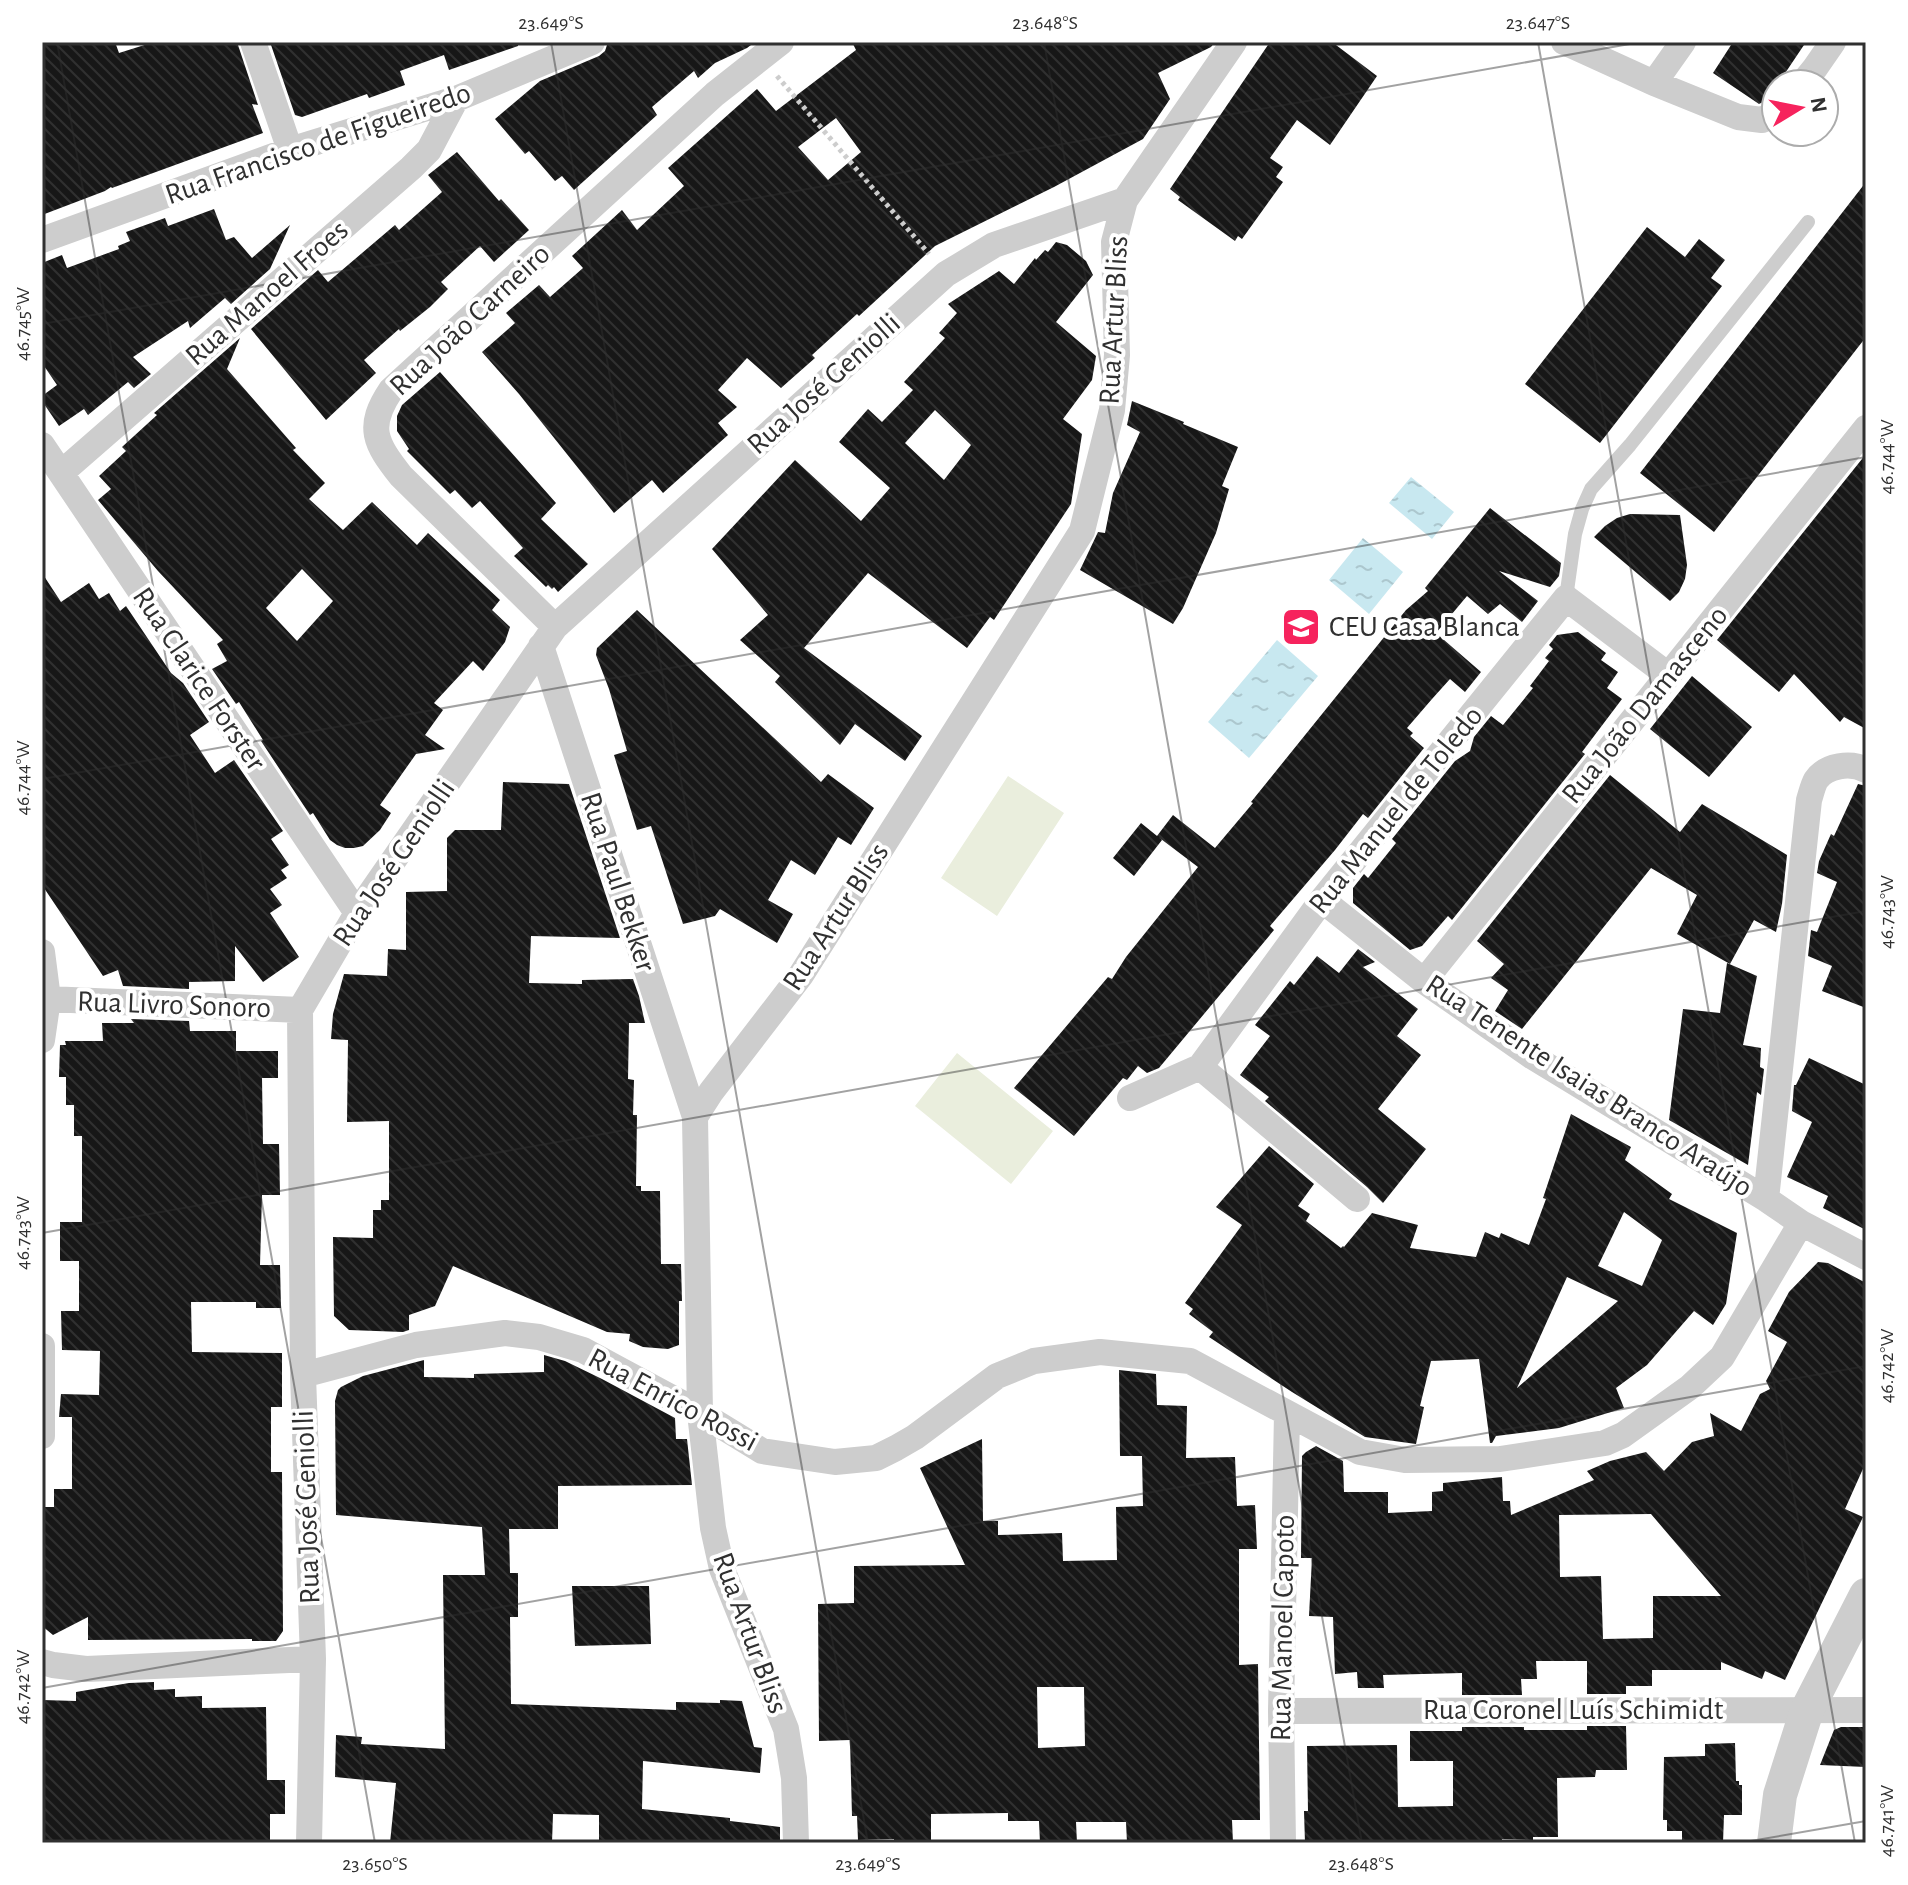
<svg xmlns="http://www.w3.org/2000/svg" width="1908" height="1885" font-family="'Alegreya Sans',sans-serif">
<defs>
<pattern id="water-ripples" width="26" height="14" patternUnits="userSpaceOnUse" patternTransform="scale(2)"><rect width="26" height="14" fill="#c8e8f0"/><path d="M2 4q2-2 4 0t4 0M15 11q2-2 4 0t4 0" fill="none" stroke="#acc7ce"/></pattern>
<pattern id="building-back-hatch" width="6" height="6" patternUnits="userSpaceOnUse" patternTransform="scale(2)"><rect width="6" height="6" fill="#171717"/><path d="M-1 5l2 2M0 0l6 6M5-1l2 2" fill="none" stroke="#303030"/></pattern>
</defs>
<rect width="100%" height="100%" fill="#fff"/>
<!-- garden -->
<path fill="#eaeedd" d="M1008,776L1064,813L997,916L941,878Z
M957,1053L1053,1131L1011,1184L915,1106Z"/>
<!-- water -->
<path fill="url(#water-ripples)" d="M1411,477L1454,512L1432,539L1389,503Z
M1363,538L1403,572L1369,614L1329,580Z
M1277,640L1318,676L1249,758L1208,722Z"/>
<!-- building -->
<path fill="url(#building-back-hatch)" fill-rule="evenodd" d="M42,42H115L119,53L154,42H237L258,105L252,104L263,133L112,188L111,187L105,191L42,215Z
M270,42H518V46L449,70L444,55L400,71L405,85L369,98L367,94L302,117L295,115Z
M608,42H755L747,48L715,63L698,78L694,71L652,107L657,115L574,190L562,176L555,181L529,151L525,154L495,119L540,81L599,56L605,51Z
M852,42H1215L1211,47L1158,73L1170,99L1143,139L1054,187L935,246L859,316L857,314L812,355L815,358L781,388L747,358L718,390L737,407L718,423L728,435L663,493L652,480L614,513L519,394L482,352L515,323L506,313L539,285L550,297L583,268L572,256L622,210L637,230L684,186L668,168L757,89L776,111L856,50ZM836,118L861,152L828,180L798,147Z
M1270,42H1332L1377,76L1330,145L1297,120L1270,158L1283,167L1276,177L1283,182L1242,239L1238,236L1235,241L1178,200L1180,197L1170,189Z
M1733,42H1806L1767,100L1759,104L1713,73Z
M457,152L499,201L501,199L529,230L494,262L480,246L441,282L448,289L430,307L400,331L399,329L364,360L376,373L326,420L251,329L318,270L328,282L395,225L399,230L442,192L428,175Z
M1866,182V337L1714,532L1640,473Z
M214,209L226,240L234,237L252,258L290,225L270,269L231,304L225,298L190,328L188,321L133,357L151,374L134,388L128,382L88,415L84,409L59,426L42,401V396L57,385L42,363V263L62,255L67,268L119,249L118,246L130,241L126,232L165,218L168,226Z
M1647,227L1685,257L1699,239L1725,260L1711,278L1722,286L1600,443L1525,384Z
M1056,242L1067,245L1086,261L1093,275L1056,322L1096,356L1092,380L1063,419L1082,434L1071,504L994,620L990,617L967,648L868,573L804,648L922,736L905,761L855,724L840,745L775,682L780,676L740,640L768,615L712,549L795,460L861,521L890,488L839,442L868,409L882,422L913,390L904,382L945,338L939,333L957,313L948,304L999,271L1014,284L1035,258L1036,260L1045,250L1048,252ZM935,410L971,445L944,480L905,443Z
M240,338L227,369L296,448L293,450L325,483L309,499L343,530L372,502L417,545L428,533L500,600L492,610L510,627L505,642L483,671L473,661L434,703L443,710L425,735L445,749L416,754L380,805L391,813L380,830L363,846L354,848H345L337,845L330,840L313,813L310,815L261,741L263,740L239,702L236,704L212,669L227,661L217,644L223,640L158,571L98,500L111,489L99,476L126,451L122,447L157,415L154,413ZM302,569L333,601L297,641L266,608Z
M440,372L556,503L541,519L588,564L558,592L554,587L552,589L548,585L546,587L514,556L523,548L480,501L472,508L455,490L450,494L407,451L409,449L397,431V416L402,405Z
M1132,401L1184,422L1183,424L1238,447L1222,486L1229,489L1216,533L1183,608L1173,624L1080,570L1098,532L1105,533L1113,493L1140,432L1127,425Z
M1866,454V729L1844,717L1840,722L1794,674L1779,692L1717,640Z
M1490,508L1561,563L1559,576L1550,587L1499,571L1538,601L1522,622L1500,604L1488,614L1467,596L1436,633L1481,672L1465,692L1450,679L1432,699L1407,728L1413,733L1410,736L1424,748L1368,818L1363,814L1335,850L1270,926L1274,930L1159,1068L1147,1073L1138,1066L1127,1080L1123,1078L1074,1136L1014,1088L1108,977L1112,979L1126,957L1198,867L1157,836L1173,815L1215,848L1253,803L1251,802L1406,610L1428,591L1425,588Z
M1630,514L1680,515L1687,565L1685,579L1679,592L1670,601L1594,537L1605,526L1617,518Z
M42,573L61,602L89,583L99,599L109,593L120,611L126,606L171,673L183,683L209,722L190,735L215,773L234,760L283,831L271,839L289,865L281,870L287,878L270,889L282,905L270,913L299,957L263,982L235,946V981L189,982V989L123,986L118,970L103,976L42,885Z
M637,610L821,782L828,774L874,808L851,845L838,837L815,875L791,860L768,900L793,914L777,943L720,909L715,916L683,924L651,826L637,830L614,755L627,751L609,689L596,655L597,648Z
M1578,632L1606,653L1601,660L1618,672L1607,688L1622,699L1582,752L1585,754L1452,920L1448,916L1422,946L1410,950L1353,903V888L1364,874L1368,878L1396,843L1392,839L1455,761L1470,751L1474,737L1491,716L1503,725L1533,688L1530,686L1549,661L1545,658L1553,649L1549,645L1557,635Z
M1692,676L1752,727L1709,777L1650,729Z
M1610,775L1680,832L1702,804L1787,855L1782,904L1776,932L1754,920L1730,964L1677,934L1697,895L1651,868L1522,1029L1495,1011L1508,990L1491,978L1504,964L1477,941Z
M503,782L569,784L620,938L531,936L529,983L582,984V980L633,979L639,996L645,1023H629L628,1079L634,1080L633,1115H637L636,1186H641V1191H660L661,1264H681L682,1301H679V1345L668,1349L643,1347L629,1341L630,1334L607,1332L453,1266L435,1306L409,1315V1330L403,1332L349,1330L334,1316L333,1237L373,1238V1210H381V1200H389V1121L347,1122L348,1040L331,1039L333,1014L344,974L387,976L388,949L406,950V892L447,891V838L455,830H501Z
M1858,784L1866,786V1008L1822,991L1832,966L1808,956L1811,930L1817,932L1837,882L1817,873L1819,861L1831,834L1834,836Z
M1141,823L1162,840L1134,876L1113,858Z
M1358,949L1375,962L1363,967L1418,1009L1397,1036L1421,1055L1378,1109L1426,1149L1383,1203L1367,1187L1265,1101L1269,1097L1240,1075L1270,1036L1255,1025L1290,981L1294,985L1317,956L1339,973Z
M1727,963L1757,976L1743,1045L1761,1048L1760,1067L1764,1069L1761,1095L1757,1092L1748,1165L1669,1120L1683,1009L1720,1013Z
M131,1019L189,1021L190,1031H236V1051H278V1078H262L263,1144H279L280,1195H262L260,1265H280L281,1308H256V1302H191L192,1352L282,1353V1407H271V1472H282L283,1631L276,1641H252V1639L88,1640V1617L53,1635L42,1626V1526L45,1507H54V1489H72V1417H59L61,1394L99,1395L100,1351L62,1350L61,1311H79V1261H60V1222H82V1136H74V1105H66V1077H59L60,1045H66L65,1041H103L102,1023H134Z
M1809,1058L1866,1085V1230L1823,1208L1828,1196L1787,1177L1812,1122L1792,1111L1794,1085H1796Z
M1571,1114L1631,1147L1625,1160L1672,1194L1669,1199L1737,1233L1726,1304L1713,1325L1694,1311L1647,1365L1616,1388L1624,1408L1559,1428L1496,1436L1492,1443H1490L1479,1359L1431,1361L1420,1406L1424,1407L1416,1444L1365,1437L1292,1392L1209,1337L1213,1332L1189,1314L1193,1309L1185,1303L1242,1225L1216,1207L1269,1146L1314,1184L1298,1206L1310,1214L1306,1221L1341,1248L1343,1246L1344,1247L1372,1213L1418,1225L1410,1248L1476,1257L1485,1232L1499,1238L1501,1233L1529,1245L1546,1199L1543,1198ZM1624,1212L1662,1240L1642,1286L1598,1266ZM1567,1277L1618,1301L1517,1388Z
M1818,1262L1828,1263L1866,1283V1462L1845,1509L1863,1517L1785,1680L1765,1671L1762,1679L1721,1662V1670H1652V1686H1626V1694H1587V1661H1536L1537,1679H1521L1522,1695H1462V1673L1383,1675L1384,1688H1358L1357,1672L1335,1674L1333,1617L1309,1616L1312,1558H1301L1302,1456L1306,1452L1316,1446L1343,1461L1344,1492H1388V1513L1432,1511V1492L1443,1491V1483L1502,1477L1503,1501H1510L1511,1515L1594,1480L1587,1471L1610,1461L1646,1452L1664,1471L1692,1442L1714,1436L1710,1413L1741,1431L1760,1394L1770,1389L1766,1381L1787,1342L1768,1331L1789,1292ZM1651,1514L1721,1596H1653V1638L1603,1639L1601,1576L1560,1577L1559,1515Z
M544,1355L565,1361L602,1379L675,1418L676,1439H687L692,1485L558,1486V1529H509L510,1573H518V1617H510L511,1704L676,1710V1702L720,1703V1700L742,1701L754,1747L762,1748L760,1773L643,1761L642,1809L730,1818V1821L780,1827V1843H599V1815L553,1814L552,1843H390L396,1783L335,1777L336,1735L362,1737L361,1744L445,1749L443,1575H485L482,1527L336,1515L335,1401L338,1390L341,1387L363,1376L424,1360V1377L474,1378V1374L544,1372Z
M1119,1370L1156,1374L1157,1405L1187,1406L1186,1458L1235,1457L1237,1506L1255,1505L1257,1549H1239V1665L1258,1664L1260,1820H1232L1233,1843H1127L1126,1822H1076L1077,1843H1040L1039,1821H1008V1813L931,1814V1843H894V1839L858,1840L857,1816H852L850,1740L819,1741L818,1604L854,1603V1566L965,1565L920,1468L982,1439L983,1521H998V1535L1062,1533L1063,1561L1117,1560L1116,1507L1143,1506L1142,1456H1120ZM1037,1687H1084L1085,1746L1038,1748Z
M572,1586H649L651,1644L575,1646Z
M154,1682V1690L175,1689V1697L202,1696V1708L266,1707L267,1780H285V1814H270V1843H42V1700L76,1701V1692L129,1683Z
M1587,1726H1626L1627,1770H1596L1595,1777L1557,1778L1558,1837H1533V1840L1502,1839V1843H1305L1304,1811H1308L1307,1746L1397,1745L1398,1807L1453,1806V1761H1410V1731H1462V1727H1524V1730H1587Z
M1841,1727H1866V1767L1820,1765L1834,1730Z
M1735,1743L1736,1781H1739V1785H1742V1815H1724L1723,1843H1682V1831H1667V1820H1663L1664,1757L1705,1756V1744Z"/>
<g fill="none" stroke-linecap="round" stroke-linejoin="round">
<!-- path -->
<path stroke="#cdcdcd" stroke-width="5" stroke-dasharray="4 4" stroke-linecap="butt" d="M777,76L929,254"/>
<!-- service -->
<path stroke="#cdcdcd" stroke-width="14" d="M1566,598L1575,534L1582,509L1591,489L1630,445L1808,222"/>
<!-- minor -->
<path stroke="#cdcdcd" stroke-width="26" d="M253,42L290,150
M1564,42L1654,83L1738,117L1762,120L1776,113
M1654,83L1683,42
M1802,84L1815,68L1833,42
M42,240L290,150L456,99L592,42
M42,445L357,913
M61,473L411,168L429,150L456,99
M555,627L401,476C375,443 366,427 391,390L715,94L781,42
M541,646L695,1117
M1322,900L1424,981L1533,1057L1766,1199L1801,1223L1866,1257
M42,952L48,999L42,1040
M1424,981L1866,428
M48,999L300,1010
M1200,1067L1357,1199
M1130,1098L1200,1067L1322,900L1566,598L1668,675
M1766,1199L1809,800C1811,794 1813,785 1816,780C1826,765 1851,762 1866,770
M42,1346V1436
M303,1375L416,1345L505,1333L539,1337L583,1350L618,1369L700,1413L762,1451L835,1462L876,1458L896,1448L915,1437L997,1376L1034,1361L1100,1352L1190,1361L1360,1452L1405,1460L1500,1459L1605,1443L1623,1435L1690,1387L1722,1357L1801,1223
M42,1662L53,1665L86,1669L313,1659
M1281,1711L1866,1710
M309,1843L313,1659L303,1375L300,1010L357,913L555,627L946,274L994,245L1125,200
M796,1843L794,1778L786,1729L722,1569L713,1528L700,1413L695,1117L711,1092L801,975L1082,531L1112,410L1117,355L1114,242L1125,200L1234,42
M1283,1843L1281,1711L1287,1414"/>
<!-- tertiary -->
<path stroke="#cdcdcd" stroke-width="34" d="M1774,1843L1780,1795L1807,1710L1866,1595"/>
</g>
<!-- ticks -->
<path fill="none" stroke="#303030" stroke-width="2" stroke-opacity="0.45" d="M57,42L375,1843M551,42L868,1843M1044,42L1362,1843M1538,42L1855,1843M42,324L1641,42M42,779L1866,457M42,1233L1866,911M42,1688L1866,1366M1739,1843L1866,1821"/>
<!-- icons -->
<defs>
<symbol id="school-square" viewBox="-11 -11 22 22"><rect x="-9" y="-9" width="18" height="18" rx="4" fill="#f6235d" stroke="#fff"/><path d="M0-5L7-2L0 1L-7-2ZM-4 1L0 2.5L4 1V4Q0 6-4 4Z" fill="#fff"/></symbol>
</defs>
<g fill-rule="evenodd">
<use href="#school-square" x="1279" y="605" width="44" height="44"/>
</g>
<g text-anchor="middle" dominant-baseline="central" stroke-width="8" stroke-linejoin="round" paint-order="stroke">
<!-- street labels -->
<g font-size="30" fill="#303030" stroke="#fff">
<text transform="translate(318 144) rotate(-19)">Rua Francisco de Figueiredo</text>
<text transform="translate(267 293) rotate(-41)">Rua Manoel Froes</text>
<text transform="translate(470 320) rotate(-43)">Rua João Carneiro</text>
<text transform="translate(1114 320) rotate(-87)">Rua Artur Bliss</text>
<text transform="translate(824 384) rotate(-42)">Rua José Geniolli</text>
<text transform="translate(199 679) rotate(56)">Rua Clarice Forster</text>
<text transform="translate(1645 705) rotate(-51)">Rua João Damasceno</text>
<text transform="translate(1396 810) rotate(-51)">Rua Manuel de Toledo</text>
<text transform="translate(394 863) rotate(-56)">Rua José Geniolli</text>
<text transform="translate(618 882) rotate(72)">Rua Paul Bekker</text>
<text transform="translate(836 917) rotate(-57)">Rua Artur Bliss</text>
<text transform="translate(174 1005) rotate(2)">Rua Livro Sonoro</text>
<text transform="translate(1589 1086) rotate(33)">Rua Tenente Isaias Branco Araújo</text>
<text transform="translate(673 1400) rotate(28)">Rua Enrico Rossi</text>
<text transform="translate(307 1507) rotate(-92)">Rua José Geniolli</text>
<text transform="translate(1283 1628) rotate(-89)">Rua Manoel Capoto</text>
<text transform="translate(750 1633) rotate(70)">Rua Artur Bliss</text>
<text x="1573" y="1710">Rua Coronel Luís Schimidt</text>
</g>
<!-- poi labels -->
<g font-size="30" fill="#303030" stroke="#fff" text-anchor="start">
<text x="1329" y="627">CEU Casa Blanca</text>
</g>
</g>
<!-- border -->
<rect width="1908" height="1885" fill="none" stroke="#ffffff" stroke-width="88"/>
<!-- north arrow -->
<g transform="translate(1800 108) rotate(80)"><circle r="38" fill="#ffffff" stroke="#acacac" stroke-width="2"/>
<path d="M0-6L14 30L0 20L-14 30Z" fill="#f6235d"/>
<text y="-12" font-size="22" font-weight="bold" text-anchor="middle" fill="#303030">N</text>
</g>
<rect x="44" y="44" width="1820" height="1797" fill="none" stroke="#303030" stroke-width="3"/>
<g font-size="20" text-anchor="middle" fill="#303030">
<text x="551" y="29">23.649°S</text>
<text x="1045" y="29">23.648°S</text>
<text x="1538" y="29">23.647°S</text>
<text transform="translate(22 324) rotate(-90)" y="7">46.745°W</text>
<text transform="translate(1886 457) rotate(-90)" y="7">46.744°W</text>
<text transform="translate(22 778) rotate(-90)" y="7">46.744°W</text>
<text transform="translate(1886 912) rotate(-90)" y="7">46.743°W</text>
<text transform="translate(22 1233) rotate(-90)" y="7">46.743°W</text>
<text transform="translate(1886 1366) rotate(-90)" y="7">46.742°W</text>
<text transform="translate(22 1687) rotate(-90)" y="7">46.742°W</text>
<text transform="translate(1886 1821) rotate(-90)" y="7">46.741°W</text>
<text x="375" y="1870">23.650°S</text>
<text x="868" y="1870">23.649°S</text>
<text x="1361" y="1870">23.648°S</text>
</g>
</svg>
